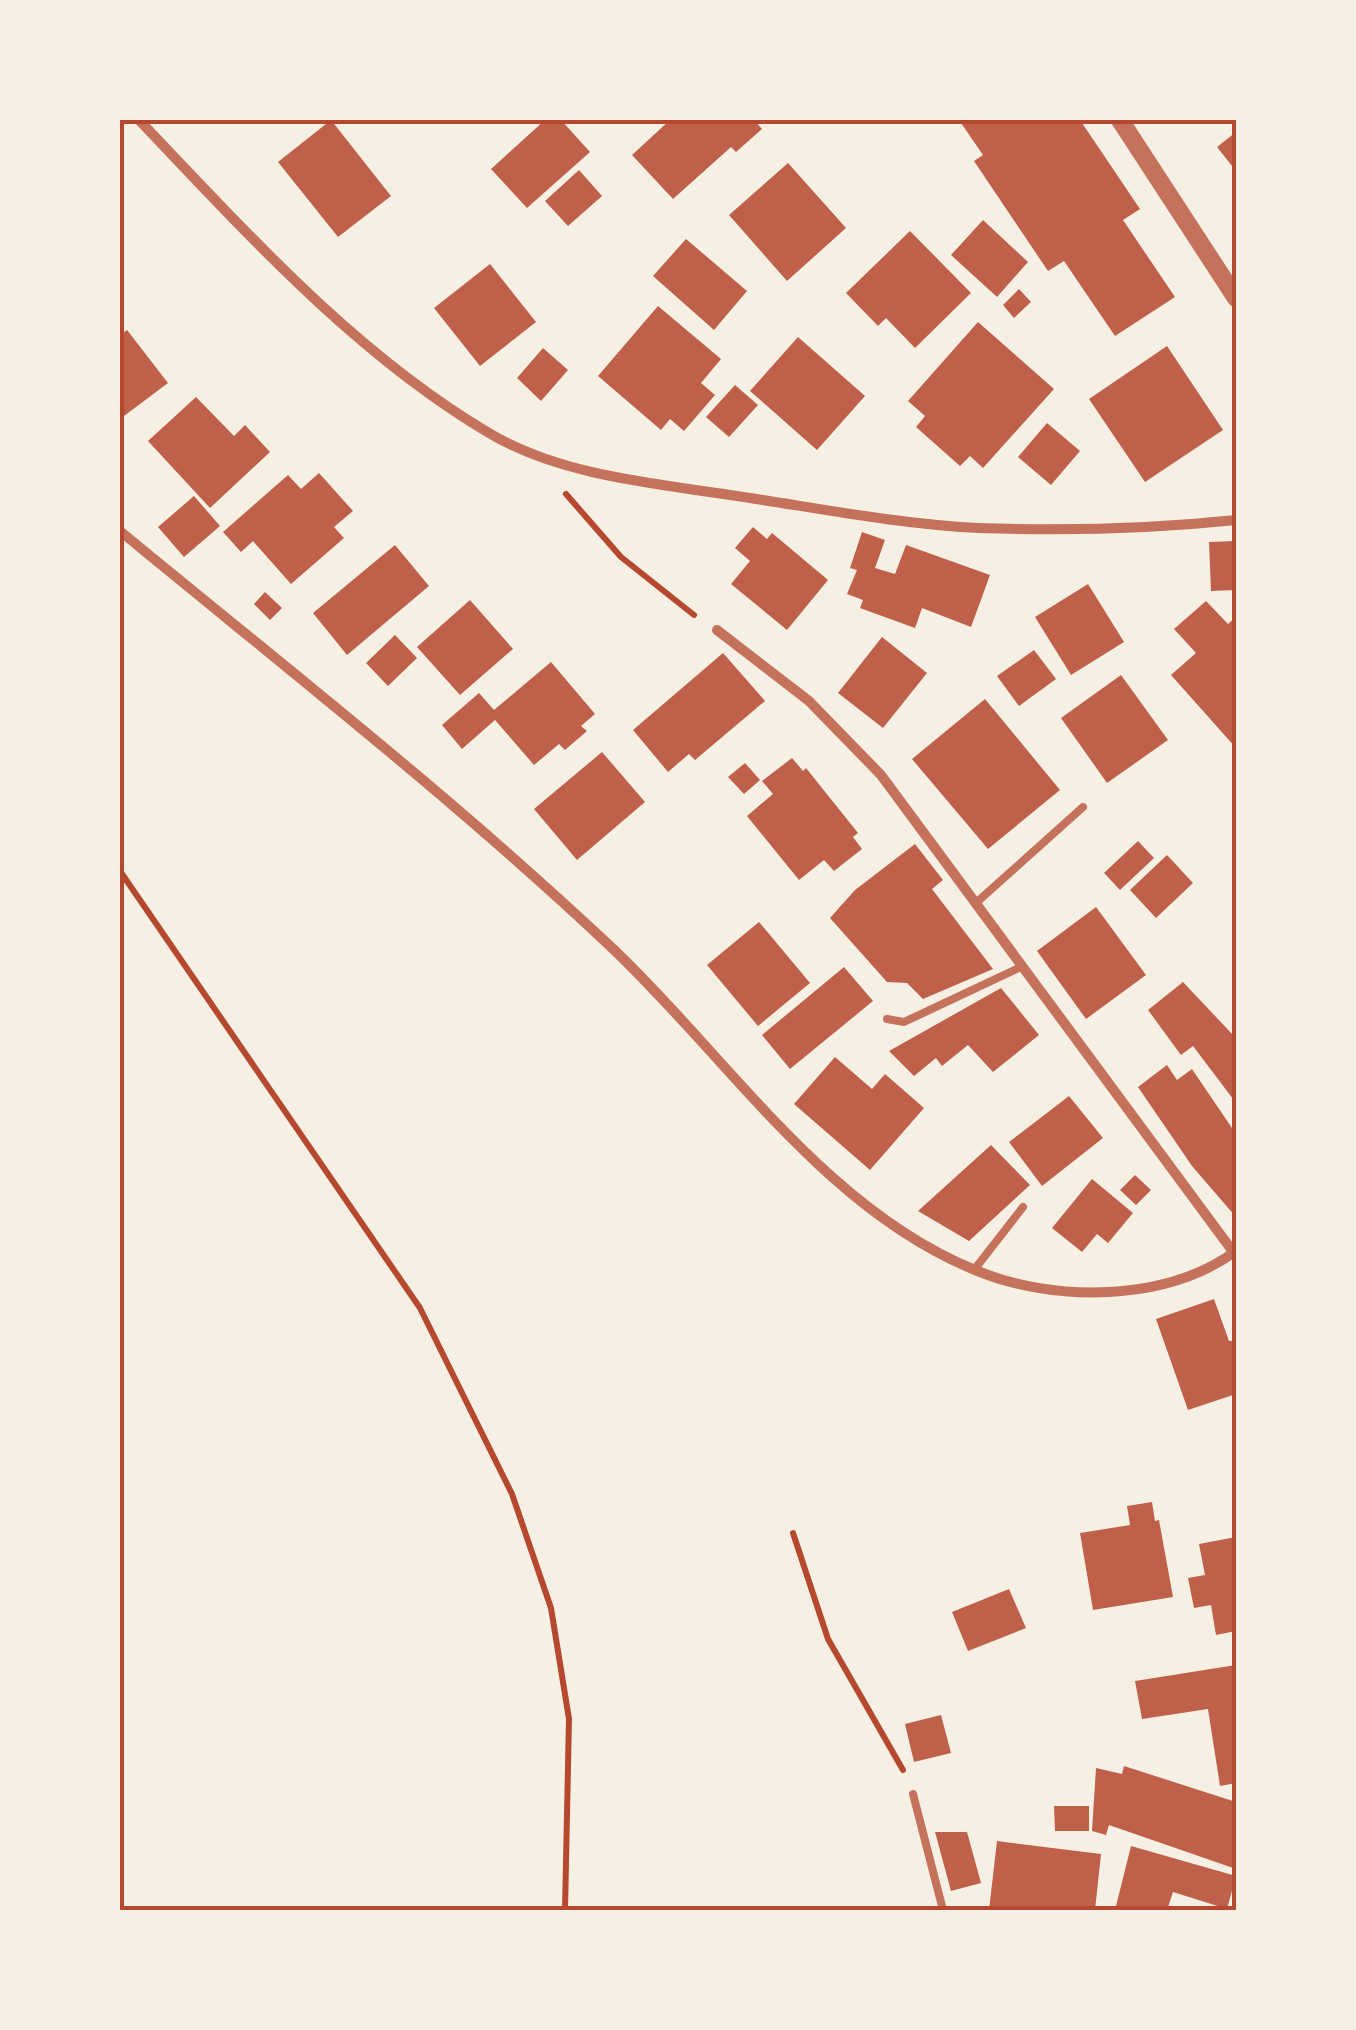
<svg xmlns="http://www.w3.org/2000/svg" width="1356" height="2030" font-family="'Libre Baskerville',serif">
<rect width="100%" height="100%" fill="#f6efe4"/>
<!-- building -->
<path fill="#bf614a" d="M331,120L391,196L338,237L278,162Z
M545,120H561L590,152L527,208L491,169Z
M670,120H754L762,129L736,152L731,147L673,199L632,155Z
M959,120H1080L1140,209L1123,220L1175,297L1115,336L1064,261L1048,271L974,161L983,155Z
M1236,132V171L1217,147Z
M788,163L846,228L787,281L729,215Z
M579,170L602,196L568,226L545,201Z
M983,220L1028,262L997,297L951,255Z
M910,231L971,293L915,348L886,318L878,326L846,293Z
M686,239L747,291L714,330L653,276Z
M490,264L536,322L480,366L434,308Z
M1019,289L1031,302L1014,318L1003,305Z
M658,306L721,359L701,383L715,395L684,431L670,419L661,430L598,376Z
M978,322L1054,389L983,468L970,456L960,466L916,427L925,416L908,401Z
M127,330L168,383L120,419V335Z
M798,337L865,396L817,450L750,391Z
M1167,346L1223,430L1145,482L1089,399Z
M543,348L568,370L541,401L517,378Z
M735,385L758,405L729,437L706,417Z
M196,397L234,436L245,425L270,452L210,508L148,441Z
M1047,423L1080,451L1051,485L1018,457Z
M319,473L353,511L334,527L344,538L291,584L253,541L241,552L223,532L288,475L301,489Z
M194,496L220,526L184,557L158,527Z
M753,527L767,539L772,533L828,580L787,630L731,584L750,561L735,548Z
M862,532L885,540L875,568L895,574L906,545L990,575L971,627L922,608L915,628L860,608L863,600L847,594L857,570L850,568Z
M1236,541V590L1211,591L1209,542Z
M395,545L429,586L347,655L313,613Z
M1088,584L1124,642L1071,675L1035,617Z
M265,592L282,608L270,620L254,604Z
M470,600L513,649L460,695L417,647Z
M1206,601L1228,624L1236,617V748L1171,675L1196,653L1174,629Z
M395,635L417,658L388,686L366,663Z
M882,637L927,673L883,728L838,693Z
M1034,650L1056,679L1019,706L997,676Z
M723,653L765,701L695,760L689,754L668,772L633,730Z
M551,662L595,714L581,726L587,731L565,750L559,744L534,765L495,720L462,749L442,725L479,693L494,710Z
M1121,675L1168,740L1107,783L1061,718Z
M985,699L1060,790L988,849L912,759Z
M602,752L645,802L577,860L534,809Z
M792,758L803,771L806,768L858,833L853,837L862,849L834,871L824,860L799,880L747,816L773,794L762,781Z
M745,763L760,780L744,794L728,777Z
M1138,841L1154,858L1120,890L1104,873Z
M915,844L943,880L932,889L993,969L923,999L907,983L887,982L830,918L855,890Z
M1167,855L1193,883L1156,918L1130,890Z
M1096,907L1146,975L1086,1019L1037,951Z
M759,922L810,983L758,1026L707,965Z
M844,967L873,1001L790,1069L762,1035Z
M1183,982L1233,1035L1236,1033L1233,1099L1193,1046L1181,1055L1148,1010Z
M1001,988L1039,1035L993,1072L968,1045L942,1066L936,1058L914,1076L889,1051Z
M835,1057L872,1089L885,1074L924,1108L870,1170L794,1104Z
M1167,1065L1177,1080L1192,1069L1236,1134V1217L1192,1166L1138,1087Z
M1069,1096L1103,1138L1042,1186L1009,1142Z
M991,1145L1030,1185L969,1241L918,1211Z
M1135,1175L1151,1190L1136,1205L1120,1190Z
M1092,1179L1133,1213L1108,1243L1097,1234L1082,1252L1052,1228Z
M1214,1299L1229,1341H1236V1394L1188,1410L1156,1319Z
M1152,1502L1155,1521L1159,1520L1173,1597L1093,1610L1080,1533L1130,1525L1127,1506Z
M1236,1537V1631L1216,1635L1211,1605L1194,1608L1188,1578L1205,1575L1199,1544Z
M1009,1589L1026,1628L968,1651L952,1612Z
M1236,1665V1783L1220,1786L1208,1709L1142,1719L1135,1681Z
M941,1715L951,1753L914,1762L905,1724Z
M1124,1766L1236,1802V1869L1109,1825L1106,1835L1092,1831L1096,1768L1122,1774Z
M1054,1806H1089V1831H1055Z
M935,1832H967L981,1883L951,1891Z
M997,1841L1101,1854L1095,1910H989Z
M1131,1846L1236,1876L1227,1909L1173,1892L1167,1910H1115Z"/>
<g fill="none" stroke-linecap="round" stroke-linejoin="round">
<!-- path -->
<path stroke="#b5482f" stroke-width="6" d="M566,494L621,557L694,615
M120,871L420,1308L512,1494L551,1608L569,1719L565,1910
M793,1533L828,1639L903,1770"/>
<!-- service -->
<path stroke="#c5725c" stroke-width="8" d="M977,902L1083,807
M887,1019L904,1022L1023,966
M974,1270L1023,1207
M913,1794L943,1910"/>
<!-- minor -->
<path stroke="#c5725c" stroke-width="10" d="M139,120C246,232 354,353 489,433C559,475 651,483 730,495C812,507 896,524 978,528C1064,531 1150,529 1236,520
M120,531C285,667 454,799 610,946C726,1055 823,1208 975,1270C1054,1303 1166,1302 1236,1251
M717,630L809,701L881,775L1234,1253"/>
<!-- tertiary -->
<path stroke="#c5725c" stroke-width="18" d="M1120,120L1236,298"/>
</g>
<!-- border -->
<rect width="1356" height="2030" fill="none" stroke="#f6efe4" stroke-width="245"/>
<rect x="122" y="122" width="1112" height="1786" fill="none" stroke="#b5482f" stroke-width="4"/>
</svg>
